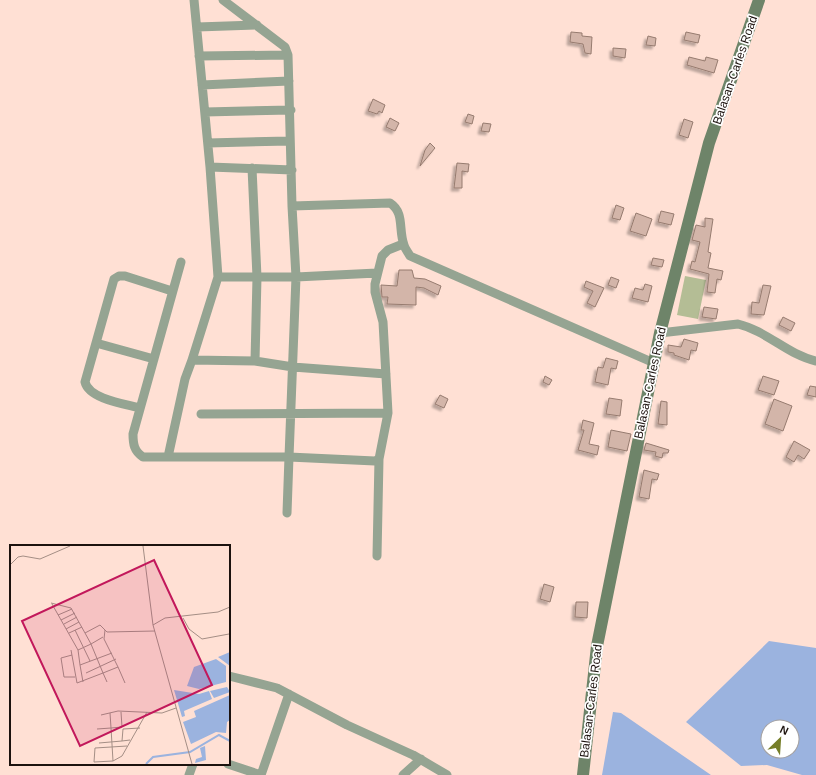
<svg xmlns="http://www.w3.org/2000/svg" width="816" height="775" font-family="Arial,sans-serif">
<defs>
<filter id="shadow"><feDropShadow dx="-3" dy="3" stdDeviation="1" flood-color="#0004"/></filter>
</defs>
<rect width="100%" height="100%" fill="#ffe0d4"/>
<!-- green -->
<path fill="#b4bd95" d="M685,276L706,280L698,319L677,315Z"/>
<!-- water -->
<path fill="#9bb3df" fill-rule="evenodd" d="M769,641L816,648V775H802L767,765L741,766L686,722ZM768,727H792V751H768Z
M613,712L621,713L711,775H602Z"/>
<!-- building -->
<path fill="#d3b5a9" stroke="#967b6f" filter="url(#shadow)" d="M571,32L582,33V36L592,37L591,54L585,53L583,44L570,42Z
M686,32L700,35L698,43L684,40Z
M648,36L656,38L655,46L646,45Z
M613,48L626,49L625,58L613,56Z
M689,57L705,61L706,57L718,60L714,73L687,65Z
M373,99L385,105L382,113L379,111L377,114L368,111Z
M468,114L474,116L472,124L465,122Z
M390,118L399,123L395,131L386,127Z
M684,119L693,122L688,138L679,135Z
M483,123L491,124L489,132L481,131Z
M430,143L435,148L420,166L425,150Z
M457,163L469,164L468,172L462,171V188H454Z
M616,205L624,208L620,220L612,218Z
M661,211L674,214L671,225L658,222Z
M636,213L652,219L646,236L630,231Z
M705,218L713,219L708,252L711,253L708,268L723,271L721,280L717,279L715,293L707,292L709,274L690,269L692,261L695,262L700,242L692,240L696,225L705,227Z
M653,258L664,260L662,267L651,265Z
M399,270H412L414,278L425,279L441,286L438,295L424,288L416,287V305L387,304L388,297H382L381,285L397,286Z
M611,277L619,280L616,288L608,285Z
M586,281L604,288L595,307L587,303L593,291L584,287Z
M645,284L652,286L648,302L632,298L635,288L643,290Z
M763,285L771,286L764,315L751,314L752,302L759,303Z
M704,307L718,309L716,319L702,317Z
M783,317L795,323L791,331L779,325Z
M684,339L698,343L696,351L691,350L689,360L674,355V353L668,352V345L681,347Z
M606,358L618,361L616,369L611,368L608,385L595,382L598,367L603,368Z
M545,376L552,380L549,385L543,382Z
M763,376L779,381L774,395L758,390Z
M810,386L816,387V397L807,395Z
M440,395L448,399L444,408L435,404Z
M609,398L622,400L620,416L606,414Z
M774,399L792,406L783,431L765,424Z
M661,401L667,402V425L658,424Z
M583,420L594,423L589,444L599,446L597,455L578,450L584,430H581Z
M611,430L631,434L627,451L608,447Z
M794,441L810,450L804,459L798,455L794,462L786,457Z
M646,443L669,450L668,453H663L662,458L655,456L656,452L644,450Z
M644,470L659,474L657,480L652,479L649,499L639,497Z
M544,584L554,587L550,602L540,599Z
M576,602H588L587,618L575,617Z"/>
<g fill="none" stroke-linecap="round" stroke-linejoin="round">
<!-- minor -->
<path stroke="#95a492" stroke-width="9" d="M194,0L210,167L218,277H296L292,206
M223,0L285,47L288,55L292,206L390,203C405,213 398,229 404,245C405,249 408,252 410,256L654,363
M197,27L257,25
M199,56L288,55
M202,85L289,81
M205,112L291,110
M208,143L289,141
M210,167L292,170
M252,168L257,277L255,361
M181,262L133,434C133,444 134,451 143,457H289L287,513
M377,273L296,277L289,457L375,461L379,459L388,413L383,322L375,292V284L382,256L388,250L403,244
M660,333L738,324C767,331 788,355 816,361
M96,343L154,359
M192,360L218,277
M140,408C125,404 89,399 85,382L114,279L119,276H125L172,291
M201,414L388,413
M168,457L185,379L192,360L255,361L293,367L386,374
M377,556L379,459
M229,676L277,688L347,725L413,755L447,775
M228,764L261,775L289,694
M189,775L193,764
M403,775L421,759"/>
<!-- secondary -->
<path stroke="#6e8469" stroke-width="12" d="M583,775L597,646L660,333L709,143L759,0"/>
</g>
<g text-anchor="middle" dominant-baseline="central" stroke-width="3.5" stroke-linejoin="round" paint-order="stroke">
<!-- street labels -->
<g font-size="12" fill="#1c120e" stroke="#fff">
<text transform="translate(735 70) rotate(-71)">Balasan-Carles Road</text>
<text transform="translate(650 383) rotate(-78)">Balasan-Carles Road</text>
<text transform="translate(591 701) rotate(-83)">Balasan-Carles Road</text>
</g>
</g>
<!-- overview -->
<g transform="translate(10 545)">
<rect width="220" height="220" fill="#ffe0d4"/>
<path d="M220,107V121L208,112ZM206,114L216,121V137L189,144L177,141L184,122ZM217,142L220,147L204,153L200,146ZM164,145L189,149L199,146L202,154L174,166L175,171L172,172ZM220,150V175L217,177L216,188L206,187L181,199L173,177L186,172L184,166ZM195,201L196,215L185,218L186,214L192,212L190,203Z" fill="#9bb3df"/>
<path fill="none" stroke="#9bb3df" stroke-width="2" d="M136,219L143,212L180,207L209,190L220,196"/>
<path fill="none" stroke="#a48e85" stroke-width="1" d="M133,1L143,80L182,219M0,20L8,12L13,11L30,14L60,1M41,58L61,63L75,88L90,80L97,87L145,86M42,59L68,105L81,99L75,88M48,70L62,64M173,73L179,84L192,94L219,89M51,75L65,68M54,79L67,72M143,80L155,73L208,67L220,62M56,84L69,77M65,85L80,116M59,88L72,82M93,92L81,99L93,128L108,122L94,94L95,85M61,105L67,138L93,128L97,137M68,105L70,120M62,110L51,113L54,132H65M108,122L115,138M76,128L106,114M73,137L70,120L102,108M91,170L108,166L152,168L166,163M87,184L101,183L100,168M120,195L112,196L113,184L130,183M89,198L112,196M117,201L85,203L84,217L103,216L112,211L137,167M103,216L101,183L112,182L111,167"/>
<path fill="#c2185b" fill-opacity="0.15" stroke="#c2185b" stroke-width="2" d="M144,15L202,140L70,201L12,76Z"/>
<rect width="220" height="220" fill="none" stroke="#1c120e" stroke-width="2"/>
</g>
<!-- north arrow -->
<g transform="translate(780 739) rotate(25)"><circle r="19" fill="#ffffff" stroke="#a4a09f"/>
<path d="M0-3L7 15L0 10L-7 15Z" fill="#767e29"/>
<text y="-6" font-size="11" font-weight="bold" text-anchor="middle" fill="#1c120e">N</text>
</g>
</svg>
